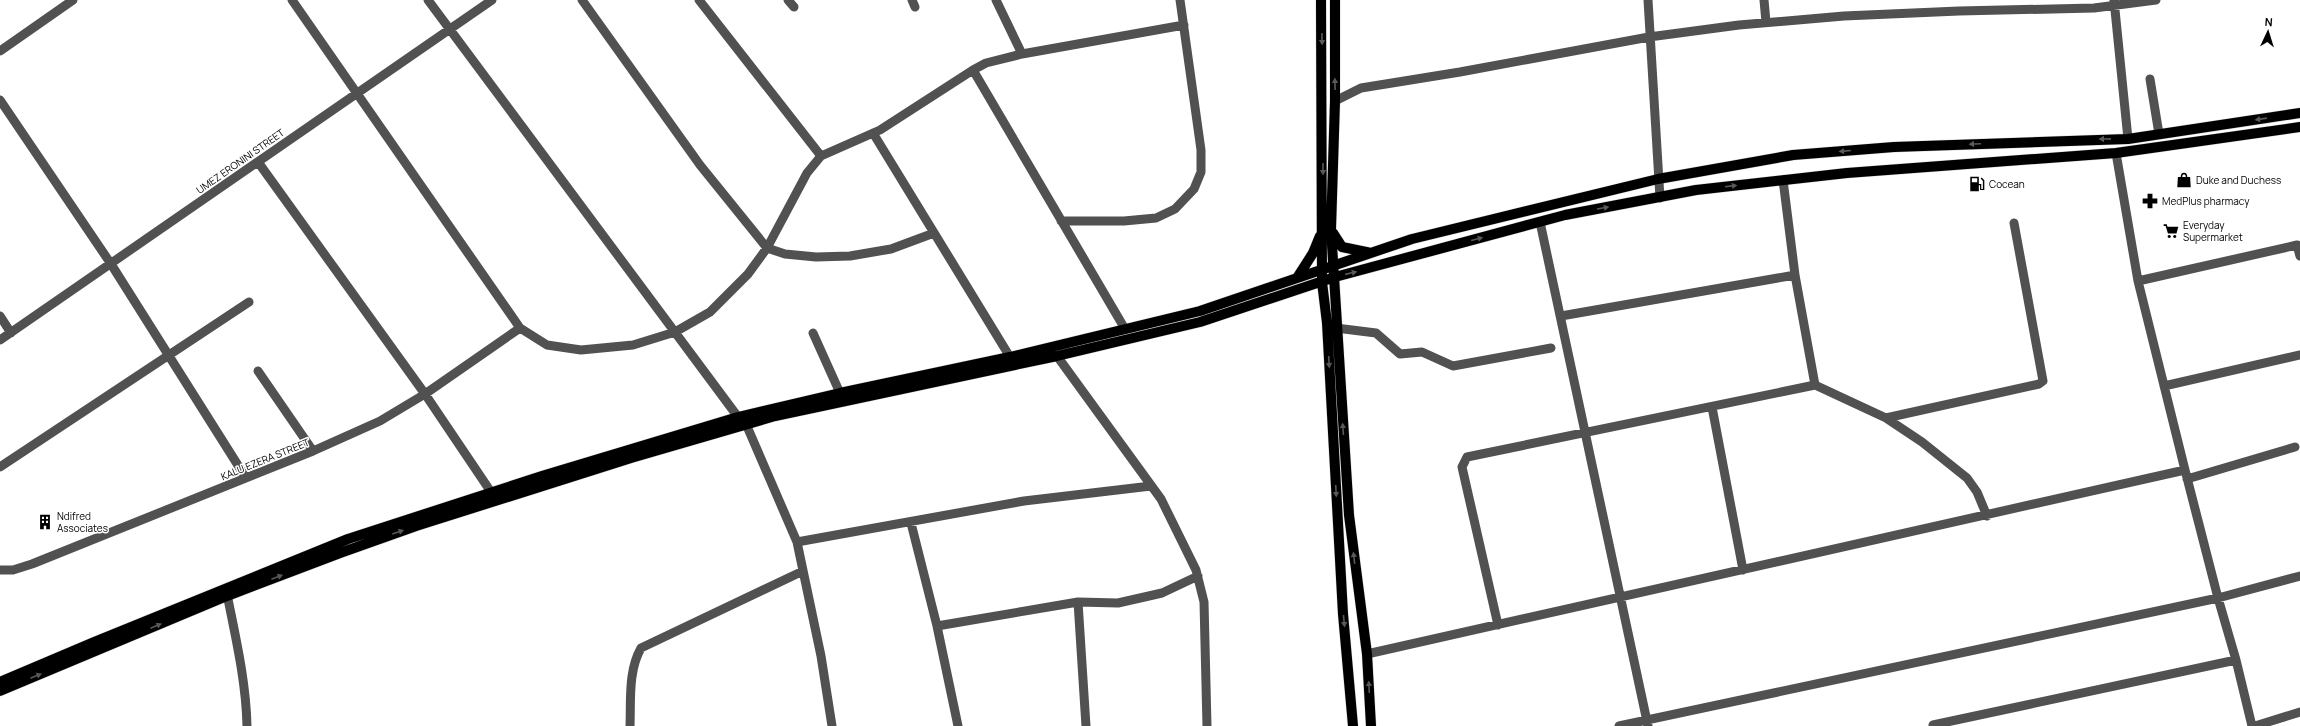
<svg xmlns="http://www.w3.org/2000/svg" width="2300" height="726" font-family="Manrope,sans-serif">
<rect width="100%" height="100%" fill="#fff"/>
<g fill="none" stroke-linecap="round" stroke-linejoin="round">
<defs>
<path id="major" d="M1321,0L1322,282L1327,323L1343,614L1353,726
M1335,0V101L1331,229L1349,515L1367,654L1371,726
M1333,233L1342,247L1371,253
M1297,278L1313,253L1320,236
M0,682L94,642L348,539L542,476L738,417L840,393L1010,357L1200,311L1412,239L1658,179L1793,155L1894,147L2128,139L2300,113
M0,691L227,596L340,553L416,526L631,458L775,416L1057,356L1200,322L1335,277L1565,215L1696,190L1847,173L2116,153L2300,127"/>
</defs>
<!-- major casing -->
<use href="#major" stroke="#dbdbdb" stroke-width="11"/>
<!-- minor -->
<path stroke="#515151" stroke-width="9" d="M292,0L520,328L547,345L581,350L633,345L675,332L710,312L748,274L767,248L807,173L821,156L880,130L973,70L986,63L1022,54L1184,25
M428,0L738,417
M582,0L700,165L767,248L785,254L816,257L850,256L891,249L934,233
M699,0L821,156
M788,0L794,7
M912,0L915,7
M996,0L1022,54
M1648,0L1660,198
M1764,0L1766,22
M2114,0L2128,139
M0,51L73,0
M973,70L1125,329
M2150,79L2159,134
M0,100L111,264L246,478
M1335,101L1361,88L1460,72L1649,37L1739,25L1844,16L1959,11L2094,8L2156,0
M873,133L1010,357
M2116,153L2138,281L2185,470L2218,598L2236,660L2252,726
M258,162L425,394L491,492
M1783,180L1795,275L1815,385L1886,418L1922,442L1967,478L1977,492L1987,516
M1061,221H1124L1156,218L1175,209L1194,189L1201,172V150L1180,0
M1540,222L1648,726
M2138,281L2297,245L2300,256
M0,316L11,333
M1561,316L1795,275
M1336,328L1376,333L1400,354L1422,352L1453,366L1551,348
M813,333L840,393
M0,340L492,0
M1057,356L1161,499L1196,570L1204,602L1207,726
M258,371L313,451
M2164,386L2300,355
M1712,407L1743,570
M1886,418L2039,384L2043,381L2014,223
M746,424L797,542L821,656L832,726
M0,467L249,302
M2187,479L2295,447
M911,523L937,626L958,726
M797,542L1024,501L1151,486
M0,570H13L32,564L313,451L380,421L425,394L520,328
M226,589C235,635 246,680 247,726
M1078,602L1086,726
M1498,625L1462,467L1467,457L1815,385
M937,626L1078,602L1118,603L1162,593L1198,576
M1367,654L2185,470
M1933,725L2236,660
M630,726C631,700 628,671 641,648L803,571
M1619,726L2218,598L2300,576
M2255,726L2300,712"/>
<!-- major -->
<use href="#major" stroke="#000" stroke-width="10"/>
</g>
<!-- one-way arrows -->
<defs><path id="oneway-solid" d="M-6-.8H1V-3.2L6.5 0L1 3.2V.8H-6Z"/></defs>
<g fill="#595959">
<use href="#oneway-solid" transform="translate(1322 39) rotate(89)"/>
<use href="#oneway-solid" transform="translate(1335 84) rotate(-91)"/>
<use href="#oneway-solid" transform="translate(2261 119) rotate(172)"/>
<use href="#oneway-solid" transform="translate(2105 139) rotate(179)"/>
<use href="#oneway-solid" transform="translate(1975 144) rotate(178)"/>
<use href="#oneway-solid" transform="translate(1845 151) rotate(175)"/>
<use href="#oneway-solid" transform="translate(1323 169) rotate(90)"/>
<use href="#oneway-solid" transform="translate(1731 186) rotate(-7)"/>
<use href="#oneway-solid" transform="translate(1603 208) rotate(-10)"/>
<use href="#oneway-solid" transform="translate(1477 239) rotate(-15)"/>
<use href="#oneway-solid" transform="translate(1351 273) rotate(-13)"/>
<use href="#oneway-solid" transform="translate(1329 362) rotate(87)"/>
<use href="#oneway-solid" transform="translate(1343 429) rotate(-94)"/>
<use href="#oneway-solid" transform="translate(1336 491) rotate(87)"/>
<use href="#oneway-solid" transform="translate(398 532) rotate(-19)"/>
<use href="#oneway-solid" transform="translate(1354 558) rotate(-97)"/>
<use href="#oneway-solid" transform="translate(277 577) rotate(-21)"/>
<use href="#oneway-solid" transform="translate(1344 621) rotate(85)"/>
<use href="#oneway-solid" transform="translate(156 626) rotate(-23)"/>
<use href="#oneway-solid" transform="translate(36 676) rotate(-23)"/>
<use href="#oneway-solid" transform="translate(1369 687) rotate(-93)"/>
</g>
<!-- icons -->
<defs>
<symbol id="shop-bare" viewBox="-9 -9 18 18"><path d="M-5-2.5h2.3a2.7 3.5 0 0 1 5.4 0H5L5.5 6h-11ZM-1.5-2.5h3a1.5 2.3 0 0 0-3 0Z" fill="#000" stroke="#fff" stroke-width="2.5" paint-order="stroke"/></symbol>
<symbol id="fuel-bare" viewBox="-9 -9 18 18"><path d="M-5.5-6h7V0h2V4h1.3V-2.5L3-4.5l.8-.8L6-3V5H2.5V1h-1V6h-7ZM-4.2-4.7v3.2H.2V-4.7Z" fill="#000" stroke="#fff" stroke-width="2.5" paint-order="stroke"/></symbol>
<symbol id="pharmacy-bare" viewBox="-9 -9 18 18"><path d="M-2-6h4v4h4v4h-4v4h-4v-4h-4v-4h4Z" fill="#000" stroke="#fff" stroke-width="2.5" paint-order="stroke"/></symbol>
<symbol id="supermarket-bare" viewBox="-9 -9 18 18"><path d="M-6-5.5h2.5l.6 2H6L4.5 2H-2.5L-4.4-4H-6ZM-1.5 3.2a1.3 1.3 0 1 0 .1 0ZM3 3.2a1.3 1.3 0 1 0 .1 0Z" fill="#000" stroke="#fff" stroke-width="2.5" paint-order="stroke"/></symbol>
<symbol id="building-bare" viewBox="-9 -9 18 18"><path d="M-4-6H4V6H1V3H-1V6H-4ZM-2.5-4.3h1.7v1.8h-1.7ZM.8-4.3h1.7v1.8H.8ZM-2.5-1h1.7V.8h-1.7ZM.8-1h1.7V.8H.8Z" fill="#000" stroke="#fff" stroke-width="2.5" paint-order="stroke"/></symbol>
</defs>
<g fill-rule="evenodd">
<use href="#shop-bare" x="2173" y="169" width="22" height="22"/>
<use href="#fuel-bare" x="1966" y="173" width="22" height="22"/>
<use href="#pharmacy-bare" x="2139" y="190" width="22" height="22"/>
<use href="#supermarket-bare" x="2160" y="220" width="22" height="22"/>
<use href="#building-bare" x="34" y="511" width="22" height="22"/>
</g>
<g text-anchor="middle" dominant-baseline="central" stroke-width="3" stroke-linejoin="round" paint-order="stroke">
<!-- street labels -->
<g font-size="10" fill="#000" stroke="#fff">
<text transform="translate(240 161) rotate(-35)">UMEZ ERONINI STREET</text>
<text transform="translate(265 459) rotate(-22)">KALU EZERA STREET</text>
</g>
<!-- poi labels -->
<g font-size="10" fill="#000" stroke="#fff" text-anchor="start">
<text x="2196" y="180">Duke and Duchess</text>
<text x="1989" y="184">Cocean</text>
<text x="2162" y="201">MedPlus pharmacy</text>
<text x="2183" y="225">Everyday<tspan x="2183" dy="12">Supermarket</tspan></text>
<text x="57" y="516">Ndifred<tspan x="57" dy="12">Associates</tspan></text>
</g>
</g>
<!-- north arrow -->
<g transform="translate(2268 32) rotate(4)" stroke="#ffffff" stroke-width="3" paint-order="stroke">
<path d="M0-3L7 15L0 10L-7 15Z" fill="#000000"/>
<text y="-6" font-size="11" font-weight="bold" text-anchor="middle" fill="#000000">N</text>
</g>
</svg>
